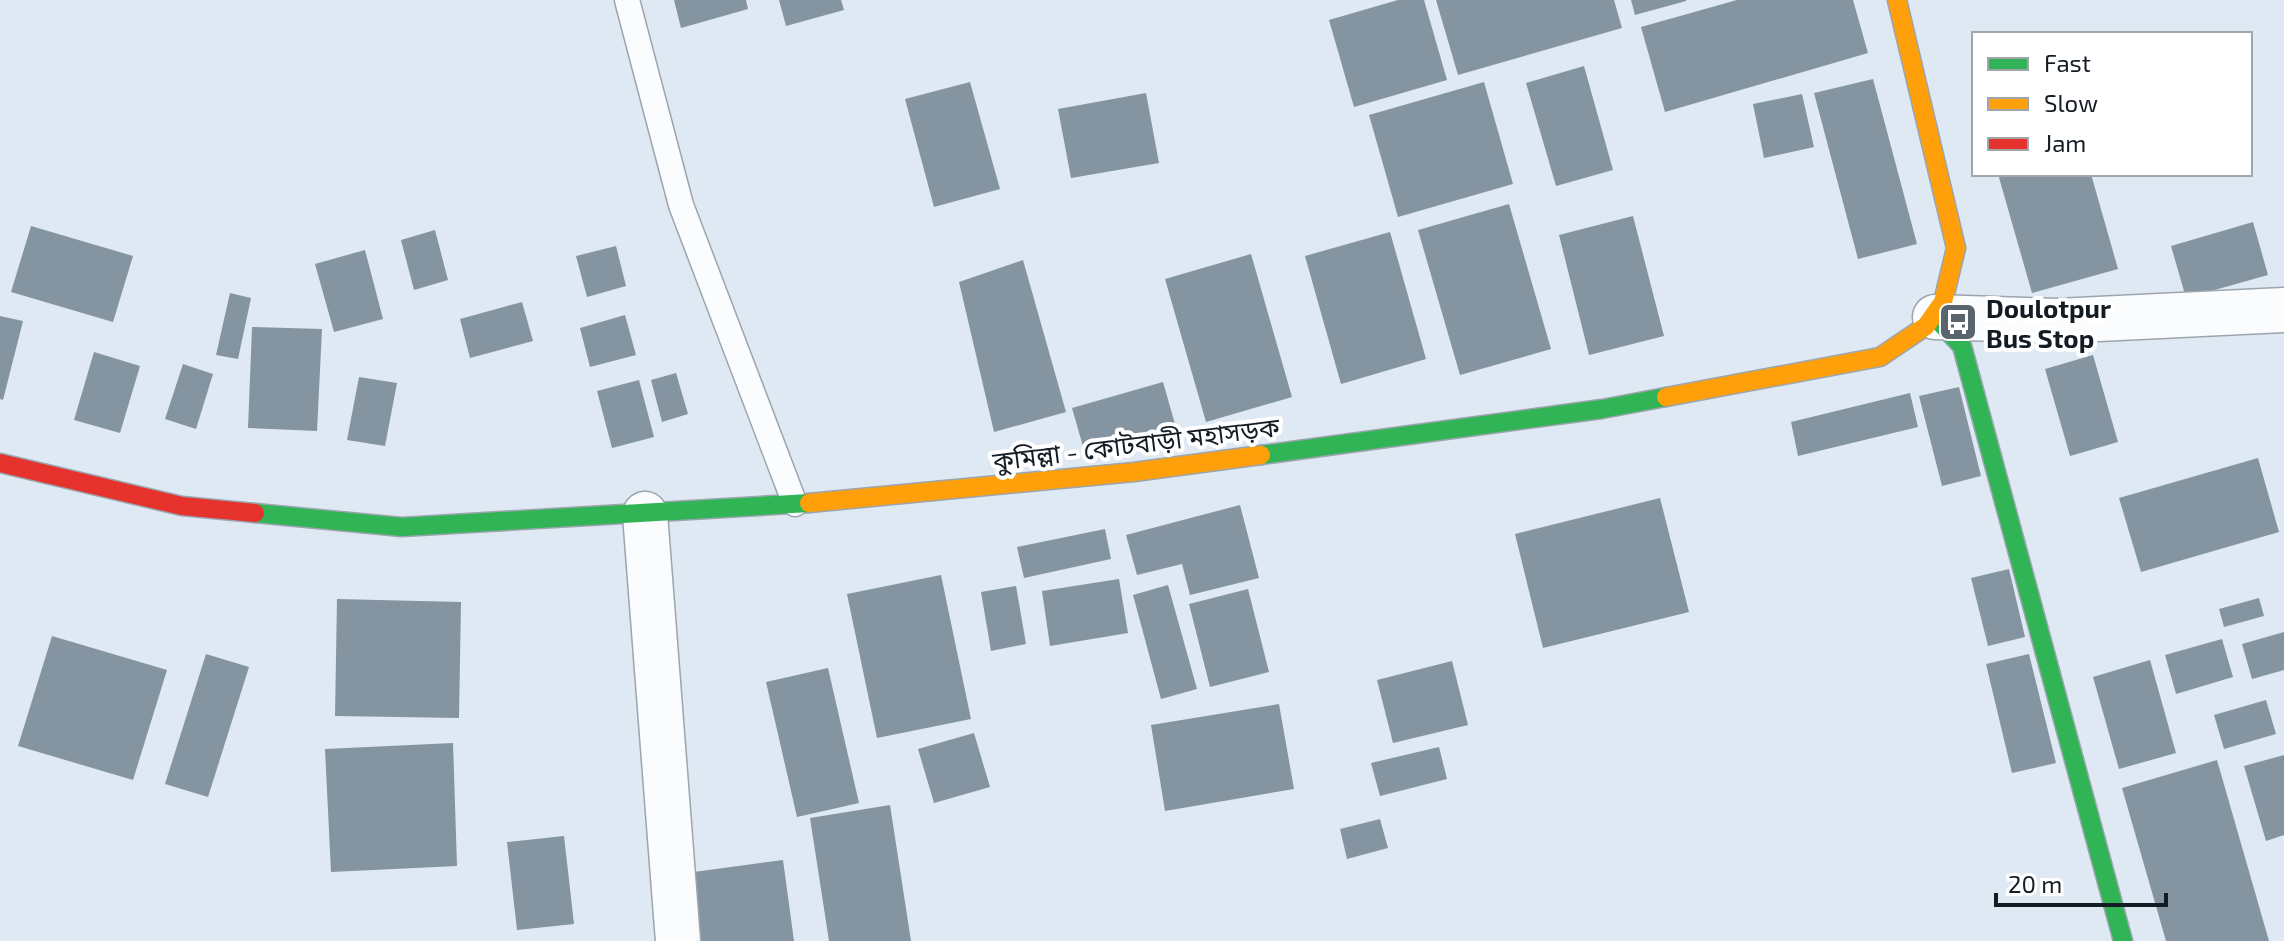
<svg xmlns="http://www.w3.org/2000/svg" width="2284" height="941" font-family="'Exo 2','Noto Sans Bengali',sans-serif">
<rect width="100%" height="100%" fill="#dee9f4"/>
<!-- building -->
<path fill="#8594a1" d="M674,0H746L748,9L681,28Z
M779,0H841L844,10L786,26Z
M1398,0H1424L1447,80L1354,107L1329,20Z
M1436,0H1614L1622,28L1458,75Z
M1631,0H1686V1L1635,15Z
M1737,0H1853L1868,53L1665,112L1641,27Z
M1584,66L1613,170L1556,186L1526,83Z
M1873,79L1917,244L1858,259L1814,93Z
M970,82L1000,189L934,207L905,99Z
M1484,82L1513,184L1398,217L1369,115Z
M1146,93L1159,163L1071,178L1058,109Z
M1802,94L1814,147L1764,158L1753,104Z
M1998,174H2091L2118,269L2032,293Z
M1509,204L1551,349L1460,375L1418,230Z
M1633,216L1664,336L1589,355L1559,235Z
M2253,222L2268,275L2186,298L2171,246Z
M31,226L133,256L113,322L11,292Z
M435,230L448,280L414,290L401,240Z
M1390,232L1426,359L1341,384L1305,256Z
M616,246L626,286L587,297L576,256Z
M365,250L383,319L334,332L315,264Z
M1251,254L1292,397L1206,422L1165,279Z
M1023,260L1066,412L994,432L959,282Z
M230,293L251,298L238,359L216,355Z
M522,302L533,341L470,358L460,319Z
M625,315L636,355L590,367L580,328Z
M0,316L23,321L3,400L0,399Z
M252,327L322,329L317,431L248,428Z
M94,352L140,366L120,433L74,420Z
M2093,355L2118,442L2070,456L2045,369Z
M183,364L213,374L196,429L165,419Z
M676,373L688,414L662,422L651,380Z
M359,377L397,383L385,446L347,440Z
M639,380L654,437L612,448L597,391Z
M1163,382L1175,424L1084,450L1072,408Z
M1959,387L1981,476L1942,486L1919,396Z
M1910,393L1918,427L1798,456L1791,422Z
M2258,458L2279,532L2141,572L2119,498Z
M1660,498L1689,612L1543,648L1515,534Z
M1240,505L1259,578L1190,595L1182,564L1137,575L1126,535Z
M1105,529L1111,559L1024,578L1017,547Z
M2009,569L2025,637L1988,646L1971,578Z
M941,575L971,719L877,738L847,594Z
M1119,579L1128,633L1050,646L1042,591Z
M1168,585L1197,689L1161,699L1133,595Z
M1016,586L1026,644L991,651L981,592Z
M1248,589L1269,672L1210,687L1189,604Z
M2259,598L2264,616L2224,627L2219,609Z
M337,599L461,602L459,718L335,716Z
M2284,632V670L2252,679L2242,644Z
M52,636L167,670L133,780L18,746Z
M2222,639L2233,677L2176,694L2165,655Z
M206,654L249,667L208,797L165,784Z
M2029,654L2056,763L2012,773L1986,664Z
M2150,660L2176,753L2119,769L2093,677Z
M1452,661L1468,725L1393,743L1377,680Z
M828,668L859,803L797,817L766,682Z
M2266,700L2276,734L2224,749L2214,715Z
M1279,704L1294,789L1165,811L1151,725Z
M974,733L990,787L934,803L918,749Z
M453,743L457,866L331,872L325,749Z
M1439,747L1447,779L1380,796L1371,763Z
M2284,755V835L2266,841L2244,766Z
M2217,760L2269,941H2166L2122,788Z
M890,805L911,941H829L810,818Z
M1380,819L1388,848L1347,859L1340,829Z
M564,836L574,924L517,930L507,842Z
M783,860L794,941H689L679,874Z"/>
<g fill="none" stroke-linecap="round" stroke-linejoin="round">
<defs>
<path id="lane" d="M627,0L681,205L795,504"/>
<path id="street" d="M1935,317L2057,321L2284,310
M645,514L678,941"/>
<path id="fast" d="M1935,317L1962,346L2123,941
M1261,455L1602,409L1666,397
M255,513L402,527L809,503"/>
<path id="slow" d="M1666,397L1880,357L1926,326L1943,302L1956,248L1897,0
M809,503L1134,472L1261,455"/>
<path id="jam" d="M0,463L182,506L255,513"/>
</defs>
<!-- lane casing -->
<use href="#lane" stroke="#9ca5ae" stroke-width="27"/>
<!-- street casing -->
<use href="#street" stroke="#9ca5ae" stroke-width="47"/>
<!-- fast casing -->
<use href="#fast" stroke="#9ca5ae" stroke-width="21"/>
<!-- slow casing -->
<use href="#slow" stroke="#9ca5ae" stroke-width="21"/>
<!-- jam casing -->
<use href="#jam" stroke="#9ca5ae" stroke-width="21"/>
<!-- lane -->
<use href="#lane" stroke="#fafcfd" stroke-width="24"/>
<!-- street -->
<use href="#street" stroke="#fafcfd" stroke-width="44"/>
<!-- fast -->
<use href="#fast" stroke="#30b455" stroke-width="18"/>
<!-- slow -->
<use href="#slow" stroke="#ff9f0a" stroke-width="18"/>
<!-- jam -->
<use href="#jam" stroke="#e5322d" stroke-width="18"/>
</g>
<!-- icons -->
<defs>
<symbol id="bus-square" viewBox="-11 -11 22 22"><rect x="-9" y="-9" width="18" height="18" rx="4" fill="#5a646d" stroke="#fff"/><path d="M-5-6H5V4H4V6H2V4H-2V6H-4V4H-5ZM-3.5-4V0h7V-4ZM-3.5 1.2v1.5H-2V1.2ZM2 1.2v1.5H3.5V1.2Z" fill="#fff"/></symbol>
</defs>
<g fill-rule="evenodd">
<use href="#bus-square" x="1936" y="300" width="44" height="44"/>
</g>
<g text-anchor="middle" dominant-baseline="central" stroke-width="8" stroke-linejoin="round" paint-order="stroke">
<!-- poi labels -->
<g font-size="26" font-weight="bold" fill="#131c25" stroke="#fff" text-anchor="start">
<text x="1986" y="307">Doulotpur<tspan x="1986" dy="30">Bus Stop</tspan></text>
</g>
<!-- street labels -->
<g font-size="26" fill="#131c25" stroke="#fff">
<text transform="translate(1136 443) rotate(-7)">কুমিল্লা - কোটবাড়ী মহাসড়ক</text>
</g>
</g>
<!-- legend -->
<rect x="1972" y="32" width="280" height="144" fill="#ffffff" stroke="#a1a4a8" stroke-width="2"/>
<rect x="1988" y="58" width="40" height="12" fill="#30b455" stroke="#a1a4a8" stroke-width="2"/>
<text x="2044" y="72" font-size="24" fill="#131c25">Fast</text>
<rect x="1988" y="98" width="40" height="12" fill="#ff9f0a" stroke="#a1a4a8" stroke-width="2"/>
<text x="2044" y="112" font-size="24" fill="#131c25">Slow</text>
<rect x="1988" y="138" width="40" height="12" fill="#e5322d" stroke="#a1a4a8" stroke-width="2"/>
<text x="2044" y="152" font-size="24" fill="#131c25">Jam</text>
<!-- scale -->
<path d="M1996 893v12h170v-12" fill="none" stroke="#131c25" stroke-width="4"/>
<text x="2008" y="893" font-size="24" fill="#131c25" stroke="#ffffff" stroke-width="6" paint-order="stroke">20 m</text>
</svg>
